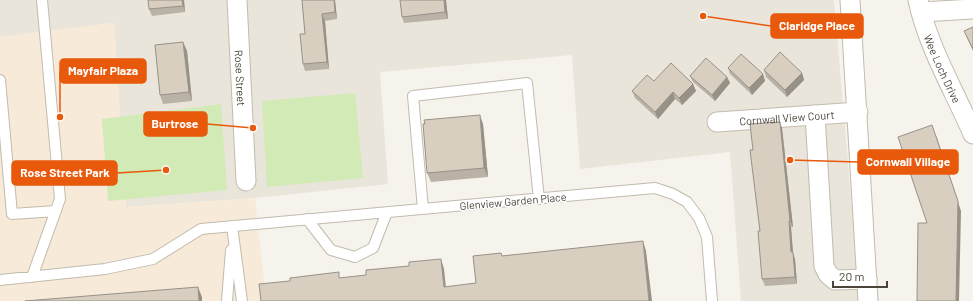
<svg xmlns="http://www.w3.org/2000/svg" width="973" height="301" font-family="Barlow,sans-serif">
<rect width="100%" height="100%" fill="#f6f3ec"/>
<!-- residential -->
<path fill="#eae5da" d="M0,0H834L860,301H741L730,152L580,169L572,55L380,72L388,184L255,198L126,207L114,23L0,37Z"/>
<!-- commercial -->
<path fill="#f7ead8" d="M114,23L126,207L255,198L266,301H0V37Z"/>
<!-- green -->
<path fill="#d2eab5" d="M355,93L363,178L267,187L262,101Z
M221,104L227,190L108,201L102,119Z"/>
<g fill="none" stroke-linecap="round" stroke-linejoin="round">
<defs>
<path id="lane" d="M0,80L12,214L56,211
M423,209L413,96L527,83L539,199
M307,219L331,250L355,257L373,248L387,212
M232,226L242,301
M32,277L60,199L42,0
M0,280L105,269L153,259L201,229L655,188L673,194L687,202L699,218L707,237L712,301
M227,301L231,250"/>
<g id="street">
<path id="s1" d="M237,0L246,181"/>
<path d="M850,0L868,301"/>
<path id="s2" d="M918,0C928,47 954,90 973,134"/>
<path d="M921,12L973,9"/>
<path d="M815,115L824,266L828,274L835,280L867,279"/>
<path id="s3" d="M717,122L858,112"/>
</g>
</defs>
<!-- lane casing -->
<use href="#lane" stroke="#c2bbae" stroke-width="12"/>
<!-- street casing -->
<use href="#street" stroke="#c2bbae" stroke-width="21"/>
<!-- lane -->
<use href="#lane" stroke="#fff" stroke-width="10"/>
<!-- street -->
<use href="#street" stroke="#fff" stroke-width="19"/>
</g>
<!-- wall -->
<path fill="#bab2a6" d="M184,0L185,12L152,16L149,9Z
M302,0H335L337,19L325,21L329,69L305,71L303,64L305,34Z
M400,0H446L448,19L404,23L402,17Z
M973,27V51L968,40L964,31Z
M183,42L187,51L192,101L163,104L160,95Z
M728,68L763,74L765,81L752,95L730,74Z
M764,70L802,73L804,80L787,97L766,77Z
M690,76L727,77L730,83L715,101L693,82Z
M654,81L693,84L696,91L682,105L675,99L658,119L635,98L632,91Z
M483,124L488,177L431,182L427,173Z
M782,128L793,227H791L793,253L795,259L797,284L765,286L762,279L760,231L753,150Z"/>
<!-- shaded-wall -->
<path fill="#979187" d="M182,0H184L185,12L183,6Z
M334,0H335L337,19L335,12Z
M444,0H446L448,19L445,12Z
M322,14L325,21L329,69L327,62Z
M183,42L187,51L192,101L189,92Z
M802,73L804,80L787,97L785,90Z
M763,74L765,81L752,95L749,88Z
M727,77L730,83L715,101L712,95Z
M693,84L696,91L682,105L679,98Z
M673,92L675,99L658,119L655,112Z
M480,115L483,124L488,177L484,168Z
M780,122L782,128L793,227L790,221Z
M936,135L961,211L959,301H956Z
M789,221L791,227L793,253L795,259L797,284L795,277L791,252Z
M643,241L646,251L652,301H649Z
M441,259L444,269L447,298L444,287Z
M198,287L202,297V301H199Z"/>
<!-- building -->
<path fill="#d8cfc1" stroke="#979187" d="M148,0H182L183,6L149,9Z
M302,0H334L335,12L322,14L327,62L303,64L300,34H305Z
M400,0H444L445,12L402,17Z
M973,27V49L964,31Z
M183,42L189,92L160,95L155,45Z
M780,52L802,73L785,90L764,70Z
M741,54L763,74L749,88L728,68Z
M706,58L727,77L712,95L690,76Z
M671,63L693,84L679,98L673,92L655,112L632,91L647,75L654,81Z
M480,115L484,168L427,173L423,124H425L424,120Z
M780,122L790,221H789L791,252H793L795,277L762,279L758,231H760L750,150H753L750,124Z
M932,125L958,201L956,301H917L918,223H927L898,137Z
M643,241L649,301H261L259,284L290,281V278L339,272V278L366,275V270L409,266V262L441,259L444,287L476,283L473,256L501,253L502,256Z
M198,287L199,301H25Z"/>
<g text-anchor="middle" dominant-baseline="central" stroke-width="3" stroke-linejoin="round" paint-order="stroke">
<!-- street labels -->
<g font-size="11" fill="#4b4439" stroke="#fff">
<text stroke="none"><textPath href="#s2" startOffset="73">Wee Loch Drive</textPath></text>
<text stroke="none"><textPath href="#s1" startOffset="78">Rose Street</textPath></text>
<text stroke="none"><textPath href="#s3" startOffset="70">Cornwall View Court</textPath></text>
<text transform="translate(513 201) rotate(-5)">Glenview Garden Place</text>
</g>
</g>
<!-- callouts -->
<path fill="none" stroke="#e8590c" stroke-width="1.5" d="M703 16L771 26M60 117L60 71M253 128L207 124M790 160L858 162M166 170L117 173"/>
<g fill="#e8590c" stroke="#fff" stroke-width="1.5">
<circle cx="703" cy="16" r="4"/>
<circle cx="60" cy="117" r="4"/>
<circle cx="253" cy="128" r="4"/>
<circle cx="790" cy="160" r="4"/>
<circle cx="166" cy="170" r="4"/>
</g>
<g fill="#e8590c" stroke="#e8590c" stroke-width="1.5">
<rect x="771" y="14" width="92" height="24" rx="4"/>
<rect x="60" y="59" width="86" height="24" rx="4"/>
<rect x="144" y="112" width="63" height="24" rx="4"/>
<rect x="858" y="150" width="100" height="24" rx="4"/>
<rect x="12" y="161" width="105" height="24" rx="4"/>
</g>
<g font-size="12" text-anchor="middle" font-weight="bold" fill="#fff">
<text x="817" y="30">Claridge Place</text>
<text x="103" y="75">Mayfair Plaza</text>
<text x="175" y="128">Burtrose</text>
<text x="908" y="166">Cornwall Village</text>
<text x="65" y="177">Rose Street Park</text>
</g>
<!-- scale -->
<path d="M833 281v6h54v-6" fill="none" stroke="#4b4439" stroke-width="2"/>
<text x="839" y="281" font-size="12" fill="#4b4439" stroke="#ffffff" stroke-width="3" paint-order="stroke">20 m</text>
</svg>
